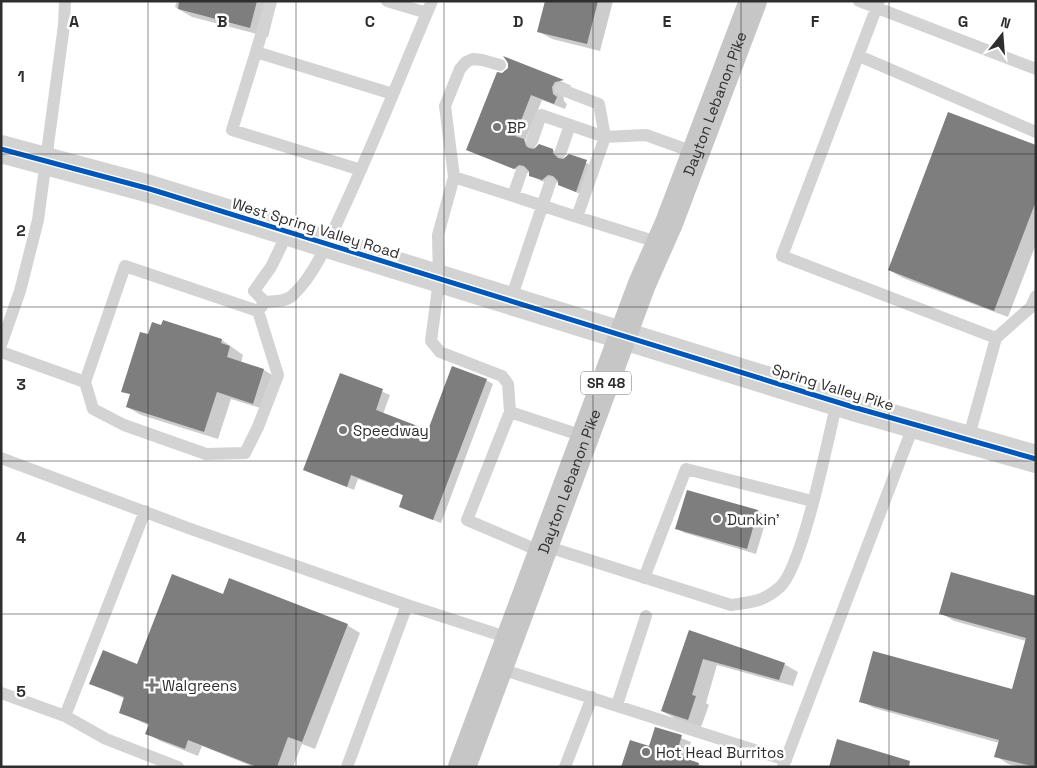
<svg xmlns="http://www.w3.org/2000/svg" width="1037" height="768" font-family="'Space Grotesk',sans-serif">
<rect width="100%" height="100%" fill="#fff"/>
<!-- shadow -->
<path fill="#0003" d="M177,1H277L268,37L192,17L175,7Z
M546,1H613L600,51L552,39L538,31Z
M506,58L572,86L566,88L563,93L564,101L567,104L565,109L542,100L525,141L535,146V149L553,150L564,156L563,160L569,155L597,168L587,197L559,185V181L554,185L541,181L530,175V171L526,174L468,149L503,74L509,68Z
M1036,146V244L1008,317L903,278L889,270Z
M164,321L222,340L243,355L241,363L264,370L277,378L267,410L231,399L218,439L141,415L127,407L131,395L123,391L149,336L162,327Z
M341,374L390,395L383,414L428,431L486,380L493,384L441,523L408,510L405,496L358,479L354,490L305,469Z
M688,491L758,511L767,517L756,554L685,533L676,528Z
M224,596L347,625L360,633L315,749L302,744L293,767H254L202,746L198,756L160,741L147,733L150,726L120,712L125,699L91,683L138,665Z
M1036,606V767H1020L1008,764L996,756L999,743L874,708L861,701L1013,691L1026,641L954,621L941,613Z
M690,631L784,664L798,672L793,686L717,665L706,703L709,705L701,727L676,719L662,711Z
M656,728L691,742L685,759L706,767H622L649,747Z"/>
<!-- building -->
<path fill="#7e7e7e" d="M179,1H257L250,28L178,9Z
M545,1H598L587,44L537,32Z
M503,56L564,80L555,82L552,87L553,94L557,97L554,104L531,95L515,136L524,139L526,146L529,148L534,149L539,144L553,149V153L558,158L563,159L569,154L587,160L576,192L558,185V181L553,176L548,175L542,180L529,176V171L524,166L519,165L514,169L466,150L497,72L502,73L508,68V63Z
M948,112L1036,145V201L994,311L888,270Z
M163,320L222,339L221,343L230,346L227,357L264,369L253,404L217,392L204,432L126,407L130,394L121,392L140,332L148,334L152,322L161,325Z
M452,366L487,379L433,520L399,507L403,495L351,475L347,487L303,470L340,373L383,389L376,410L428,430Z
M687,490L758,510L747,549L675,529Z
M951,572L1036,596V767L994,757L999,740L859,702L873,651L1012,689L1026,638L939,614Z
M172,574L223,594L229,578L348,624L302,742L288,737L277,767H257L188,740L185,749L145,734L149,724L119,713L124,697L89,684L103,650L137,664Z
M689,630L785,663L779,680L703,659L692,695L696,696L688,720L661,711Z
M655,727L682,735L676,755L699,763L698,767H621L630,740L649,746Z
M837,739L910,761L909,767H829Z"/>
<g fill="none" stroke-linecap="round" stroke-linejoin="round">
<!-- service -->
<path stroke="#d3d3d3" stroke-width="12" d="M271,1L256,52L393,94
M387,1L427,13
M859,1L1036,69
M879,1L782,256L996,338L968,440
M256,52L232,130L361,170
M859,56L1036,132
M500,65L482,60L473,59L466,62L460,69L445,106L454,177L438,235L439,280L431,341L440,352L502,376L508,384L510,412L586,437
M532,141L541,115L605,137L599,104L560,89
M561,151L570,125
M521,173L513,196L577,217
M454,177L513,196
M660,243L577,217L605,137L646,135L696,153
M265,302L254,291L271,267L288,232
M510,302L550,183
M996,338L1031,307L1036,296
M1,345L20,291L38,220L64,25L65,1
M1,352L85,382L125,266L258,311L265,302C274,301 286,302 293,295C316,274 332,233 345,205C376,138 403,69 432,1
M85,382L93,409L124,425L206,454L245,453L258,427L278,375L258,311
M510,412L467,520L542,552
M1,458L188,528L407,605L347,767
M545,546L731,605C752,602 763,602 780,587C803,566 828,438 837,402
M644,578L686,469L812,501
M407,605L509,638
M498,668L786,760
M1,693L65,716L145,511
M617,705L646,616
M65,716L106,739L178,767
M565,767L592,697
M783,767L914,424"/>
<!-- tertiary -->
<path stroke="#d3d3d3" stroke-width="28" d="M1,149L150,189L853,407L1036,459"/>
<!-- primary -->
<path stroke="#c6c6c6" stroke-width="28" id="s1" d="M462,767L642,284L669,223L753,1"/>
<defs>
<path id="cycleway" d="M1,149L150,189L853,407L1036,459"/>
</defs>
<!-- cycleway casing -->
<use href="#cycleway" stroke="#fff" stroke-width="8"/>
<!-- cycleway -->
<use href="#cycleway" stroke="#0057b8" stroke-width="5"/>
</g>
<!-- grid -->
<path fill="none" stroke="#2e2e2e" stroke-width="1" stroke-opacity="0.55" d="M148,1V767M296,1V767M444,1V767M593,1V767M741,1V767M889,1V767M1,154H1036M1,307H1036M1,461H1036M1,614H1036"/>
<!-- markers -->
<g fill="#777" stroke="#fff" stroke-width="2">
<circle cx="497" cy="127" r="5"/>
<circle cx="343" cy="430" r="5"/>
<circle cx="717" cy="519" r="5"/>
<path d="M149.5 677.5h5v5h5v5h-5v5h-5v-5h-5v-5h5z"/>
<circle cx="646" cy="752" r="5"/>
</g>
<g text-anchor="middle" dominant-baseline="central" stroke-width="5" stroke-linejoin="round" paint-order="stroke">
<!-- shield labels -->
<rect fill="#fff" stroke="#6d6d6d" stroke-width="1" x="581" y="371.5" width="50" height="23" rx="4"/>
<g font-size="14" font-weight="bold" fill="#2e2e2e">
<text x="606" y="383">SR 48</text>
</g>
<!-- street labels -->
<g font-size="15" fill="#2e2e2e" stroke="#fff">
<text stroke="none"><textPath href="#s1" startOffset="710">Dayton Lebanon Pike</textPath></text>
<text transform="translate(316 228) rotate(17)">West Spring Valley Road</text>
<text transform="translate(833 387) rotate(17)">Spring Valley Pike</text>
<text stroke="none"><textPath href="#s1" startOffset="305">Dayton Lebanon Pike</textPath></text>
</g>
<!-- poi labels -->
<g font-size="15" fill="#2e2e2e" stroke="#fff" text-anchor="start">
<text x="507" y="127">BP</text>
<text x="353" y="430">Speedway</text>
<text x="727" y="519">Dunkin'</text>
<text x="162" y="685">Walgreens</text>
<text x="656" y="752">Hot Head Burritos</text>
</g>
</g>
<g font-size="16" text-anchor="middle" font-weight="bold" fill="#2e2e2e" stroke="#fff" stroke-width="5" stroke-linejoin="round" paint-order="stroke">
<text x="74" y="27">A</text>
<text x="222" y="27">B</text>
<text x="370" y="27">C</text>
<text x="518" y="27">D</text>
<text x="667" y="27">E</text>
<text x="815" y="27">F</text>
<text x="963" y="27">G</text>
<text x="21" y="82">1</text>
<text x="21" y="236">2</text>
<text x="21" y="390">3</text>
<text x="21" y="543">4</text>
<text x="21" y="697">5</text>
</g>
<!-- border -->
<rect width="1037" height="768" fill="none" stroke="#2e2e2e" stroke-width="5"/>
<!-- north arrow -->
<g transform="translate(1002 35) rotate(17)" stroke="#ffffff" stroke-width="4" paint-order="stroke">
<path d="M0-4L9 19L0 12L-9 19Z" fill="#2e2e2e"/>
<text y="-8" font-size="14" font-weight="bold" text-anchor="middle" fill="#2e2e2e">N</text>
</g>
</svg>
